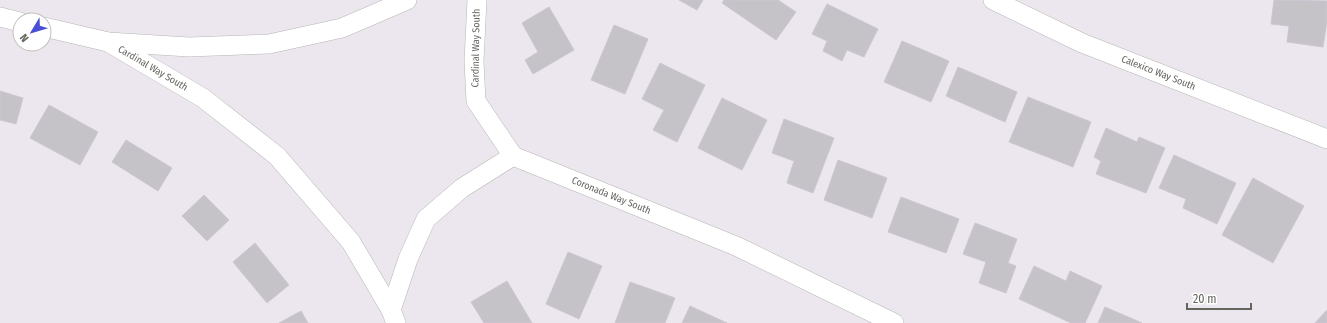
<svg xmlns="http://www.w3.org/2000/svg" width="1327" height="323" font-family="'Fira Sans Condensed',sans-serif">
<rect width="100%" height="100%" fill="#ece7ef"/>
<!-- building -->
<path fill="#c5c2c8" stroke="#cdc6d3" d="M679,0H703L697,10Z
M724,0H778L796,12L776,40L722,3Z
M1274,0L1327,1V21L1323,47L1287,42L1289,26L1271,24Z
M827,4L878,29L864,57L847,50L842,61L823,51L827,41L812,34Z
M549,7L574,50L533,74L525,60L538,52L522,23Z
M614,25L648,39L625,94L591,80Z
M902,41L949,61L931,102L884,82Z
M660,63L705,85L677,142L653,130L664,110L642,99Z
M958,67L1017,92L1005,122L946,96Z
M0,91L23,98L16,124L0,120Z
M1028,97L1091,122L1073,167L1009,142Z
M722,98L767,120L742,170L698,148Z
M49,105L98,132L80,165L30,138Z
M784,119L834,138L813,193L787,183L794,161L772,153Z
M1106,128L1137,142L1139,137L1165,148L1146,193L1096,174L1101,161L1094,157Z
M126,140L172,168L158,191L112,162Z
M1174,155L1236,183L1217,224L1183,208L1186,199L1159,188Z
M838,160L887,178L872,218L824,200Z
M1253,178L1304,206L1273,263L1222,235Z
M204,195L229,220L207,241L182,216Z
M901,197L959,219L946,253L888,232Z
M975,223L1017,239L1008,263L1016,266L1006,293L979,283L986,262L963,254Z
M255,243L289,285L267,303L233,262Z
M568,252L602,266L579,319L546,304Z
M1034,266L1066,281L1070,271L1102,286L1085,323H1071L1019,299Z
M507,281L532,323H484L471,302Z
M630,282L675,298L665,323H615Z
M690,306L727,323H682Z
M1105,307L1142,323H1098Z
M1327,310V323H1315Z
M301,311L308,323H279Z"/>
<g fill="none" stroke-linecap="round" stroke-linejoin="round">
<defs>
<g id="street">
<path d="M477,0L474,61L476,101L513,156"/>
<path id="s1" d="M993,0L1082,43L1327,139"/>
<path d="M0,17L20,22"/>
<path d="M44,27L108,42L189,47L269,44L342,28L407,0"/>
<path id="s2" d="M108,42L203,98L277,156L351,242L391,310L396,323"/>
<path id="s3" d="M513,156L736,246L894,323"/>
<path d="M391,310L408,259L426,219L462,188L513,156"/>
</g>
</defs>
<!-- street casing -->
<use href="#street" stroke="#b5b8b2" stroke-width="20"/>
<!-- street -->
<use href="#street" stroke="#fff" stroke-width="19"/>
</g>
<g text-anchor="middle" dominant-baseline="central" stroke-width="3.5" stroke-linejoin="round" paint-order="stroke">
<!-- street labels -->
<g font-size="10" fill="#63665f" stroke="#fff">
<text transform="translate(476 48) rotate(-89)">Cardinal Way South</text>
<text stroke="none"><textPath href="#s2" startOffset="52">Cardinal Way South</textPath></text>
<text stroke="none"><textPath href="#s1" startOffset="181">Calexico Way South</textPath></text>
<text stroke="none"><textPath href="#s3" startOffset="106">Coronada Way South</textPath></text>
</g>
</g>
<!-- north arrow -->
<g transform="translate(32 32) rotate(232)"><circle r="19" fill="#ffffff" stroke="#c1c2bf"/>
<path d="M0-3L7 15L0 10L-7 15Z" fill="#464fd6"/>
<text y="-6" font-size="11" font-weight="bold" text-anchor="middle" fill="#63665f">N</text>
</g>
<!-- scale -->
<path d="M1187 303v6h64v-6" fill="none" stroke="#63665f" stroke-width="2"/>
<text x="1193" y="303" font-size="12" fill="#63665f" stroke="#ffffff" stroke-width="3" paint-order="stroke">20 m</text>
</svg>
